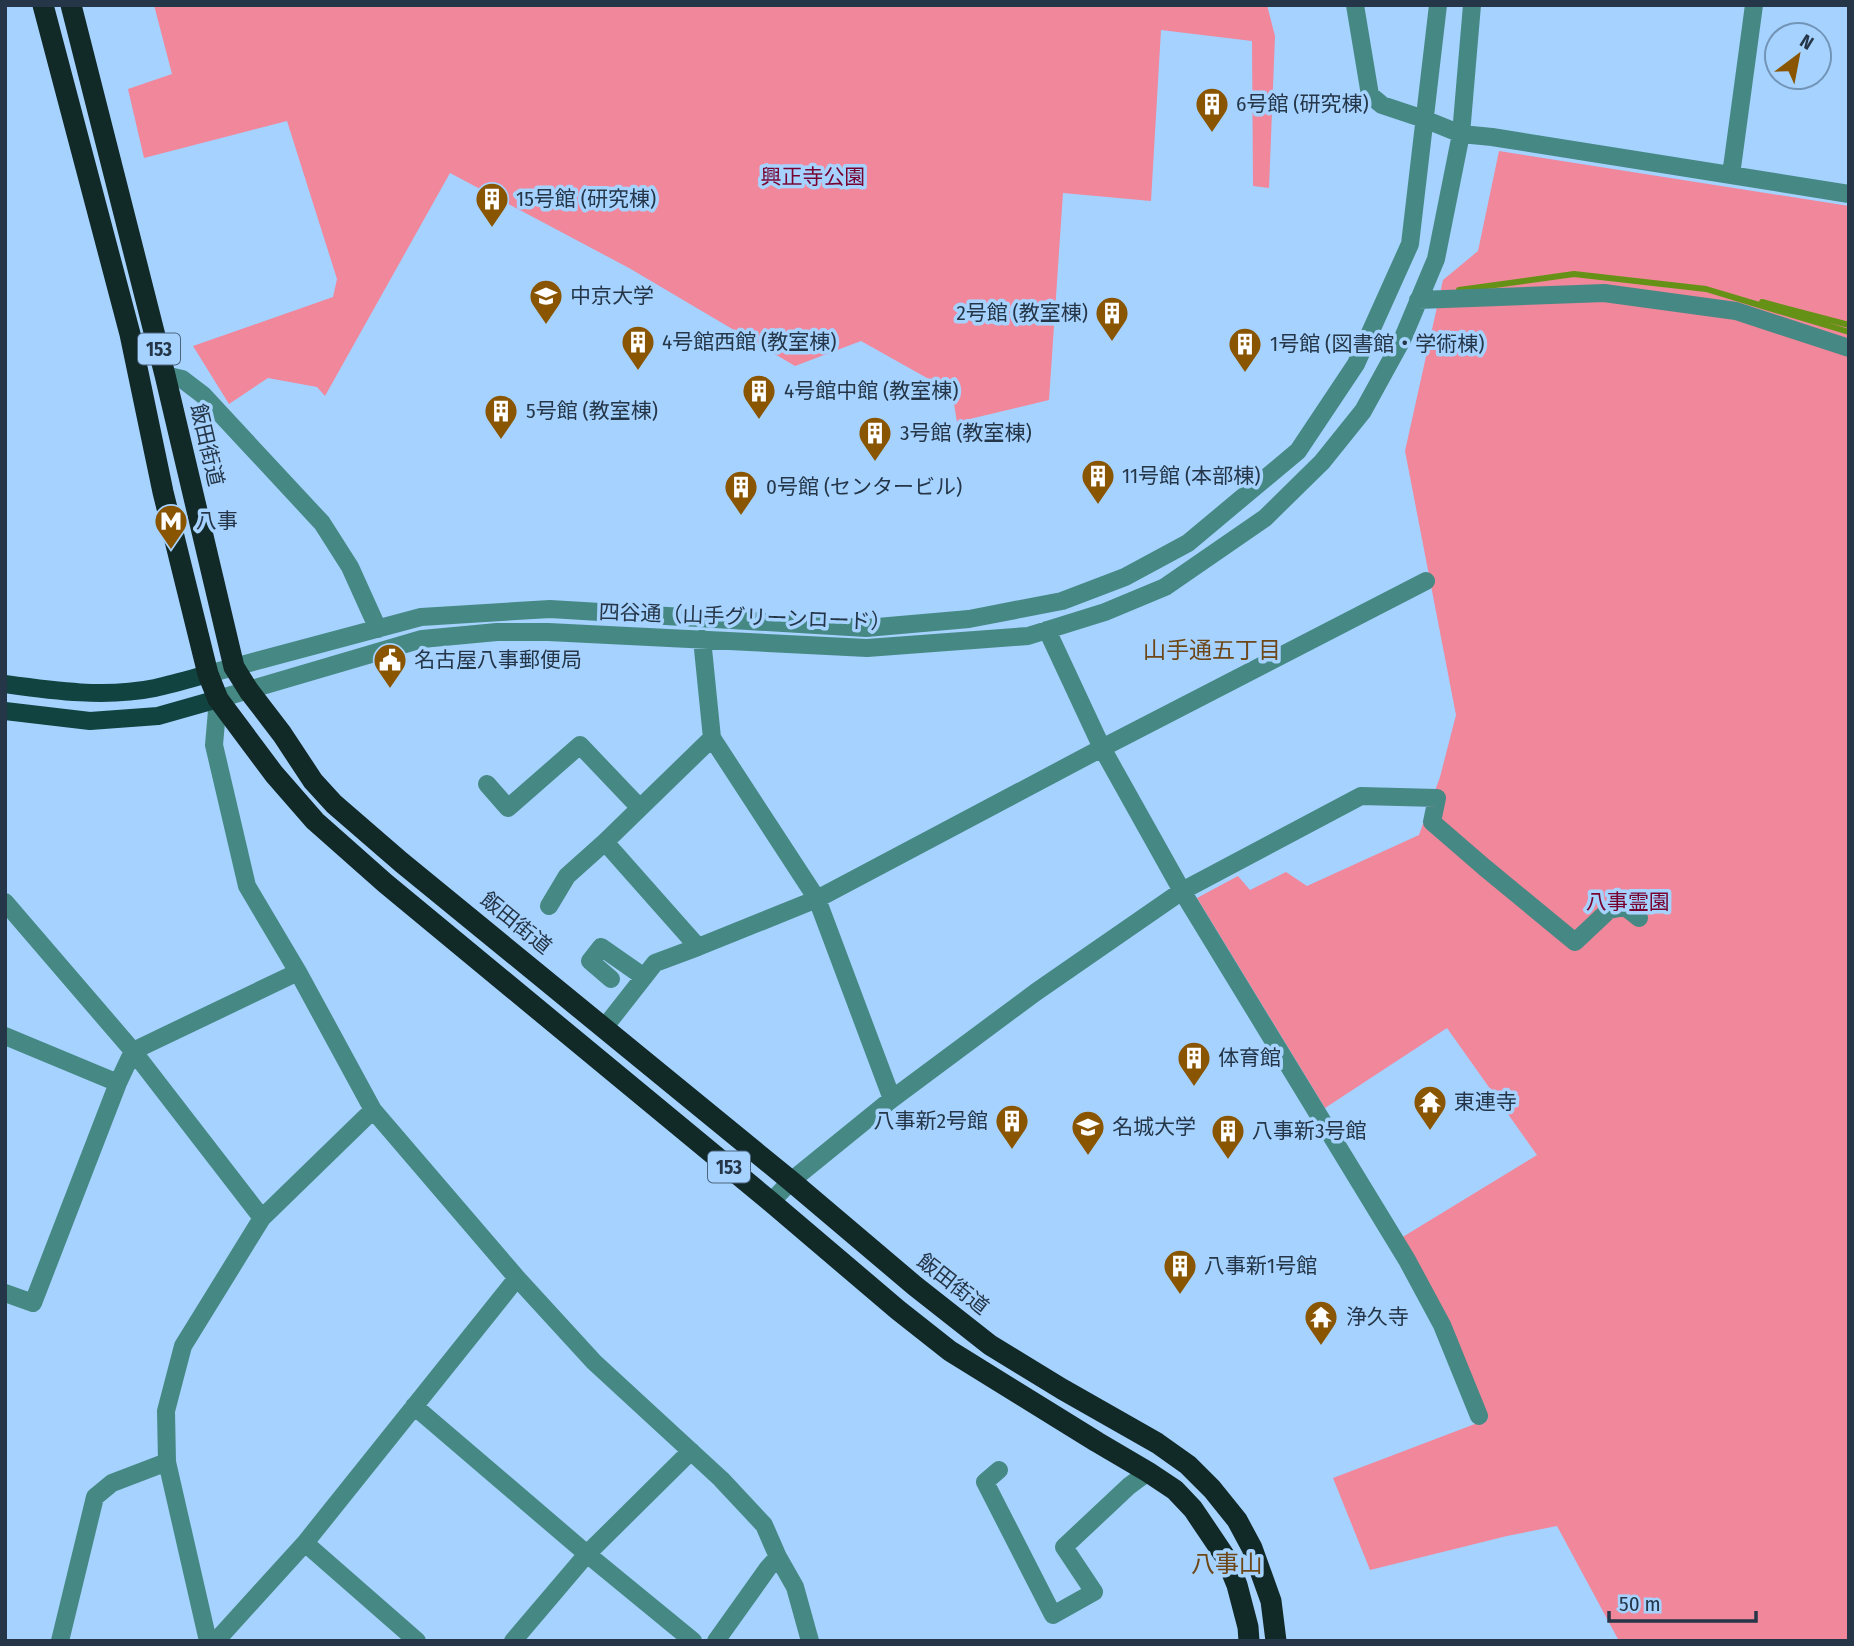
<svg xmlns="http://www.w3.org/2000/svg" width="1854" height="1646" font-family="'Fira Sans Condensed','Noto Sans JP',sans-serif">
<rect width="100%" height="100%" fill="#a6d2ff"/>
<!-- green -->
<path fill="#f0879b" d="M154,5H1267L1275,36L1269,188L1253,186L1252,41L1161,30L1151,201L1063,193L1049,400L957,422L952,392L861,341L795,366L629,268L450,173L325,396L317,387L268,378L229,404L193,346L333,297L337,279L287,121L144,158L128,89L172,74Z
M1499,151L1849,206V1641H1619L1557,1526L1507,1536L1370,1570L1333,1478L1488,1419L1421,1273L1401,1238L1537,1155L1447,1028L1325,1108L1197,898L1238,876L1250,890L1286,872L1307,886L1419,835L1440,777L1456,715L1405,451L1443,280L1478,251Z"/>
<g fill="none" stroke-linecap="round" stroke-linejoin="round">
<!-- stream -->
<path stroke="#659216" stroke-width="6" d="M1459,290L1574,274L1706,289L1849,332
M1762,302L1849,325"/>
<!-- minor -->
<path stroke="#468984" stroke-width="18" d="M1355,5L1370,95L1382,105L1424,119L1461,134L1492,137L1849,194
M1731,175L1754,5
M1418,300L1604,293L1736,311L1849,348
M165,375L182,379L203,395L322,523L350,567L378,629
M1047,630L1102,748L1182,891L1407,1260L1442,1325L1479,1416
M702,639L712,738L817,899L892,1099
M208,674L421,617L550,609L866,628L969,619L1062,601L1125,577L1188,543L1298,451L1356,364L1410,244L1438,5
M487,784L508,808L580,745L640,808
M605,842L698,947L817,899L1102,748L1426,581
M5,902L133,1051L262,1218
M549,906L567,876L605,842L712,738
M611,979L590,961L601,947L644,977
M604,1028L655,963L698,947
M5,1036L118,1083
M771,1202L791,1181L892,1099L1036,992L1182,891L1361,796L1437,798L1432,822L1484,867L1575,942L1609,910L1625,907L1639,918
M5,1293L33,1303L118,1083L133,1051L298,972
M414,1406L587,1554L693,1641
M999,1470L985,1482L1053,1615L1094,1592L1064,1547L1129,1486L1148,1472
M305,1543L417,1641
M60,1641L95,1497L112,1483L167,1462
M208,1641L167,1462L166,1411L183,1346L262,1218L373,1110
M216,1641L305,1543L517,1278
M513,1641L587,1554L691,1451
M716,1641L768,1568L778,1557
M810,1641L795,1587L778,1557L764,1525L721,1479L594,1362L517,1278L373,1110L298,972L247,886L214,745L218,699L422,639L497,632H548L867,648L1028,636L1105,612L1165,587L1265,518L1322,462L1363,411L1402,340L1436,259L1461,134L1472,5"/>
<!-- major -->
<path stroke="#114340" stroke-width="18" d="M5,684C55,691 106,698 155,688C173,684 190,679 208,674
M5,711L90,721L158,716L218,699"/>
<!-- highway -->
<path stroke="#112927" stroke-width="21" d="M43,5L130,334L163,492L208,674L218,699L274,774L315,821L385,883L771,1202L898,1310L950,1351L1097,1442L1148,1472L1175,1490L1193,1509L1226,1558L1237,1585L1248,1627L1249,1641
M71,5L165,375L234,667L249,691L282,734L313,781L334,804L401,862L791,1181L915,1286L990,1345L1062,1389L1157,1443L1188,1465L1212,1489L1237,1520L1252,1548L1271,1601L1276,1641"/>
</g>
<!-- icons -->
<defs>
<symbol id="building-pin" viewBox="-11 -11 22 30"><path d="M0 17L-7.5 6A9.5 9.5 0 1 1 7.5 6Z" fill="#895501" stroke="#a6d2ff"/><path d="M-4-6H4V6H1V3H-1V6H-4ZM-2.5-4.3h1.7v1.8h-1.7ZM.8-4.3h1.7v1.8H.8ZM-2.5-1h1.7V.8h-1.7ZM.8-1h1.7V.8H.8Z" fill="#fff"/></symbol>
<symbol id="university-pin" viewBox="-11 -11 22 30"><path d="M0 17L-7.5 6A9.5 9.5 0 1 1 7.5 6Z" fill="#895501" stroke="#a6d2ff"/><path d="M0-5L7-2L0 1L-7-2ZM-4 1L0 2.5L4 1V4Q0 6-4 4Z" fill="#fff"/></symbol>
<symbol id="metro-pin" viewBox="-11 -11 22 30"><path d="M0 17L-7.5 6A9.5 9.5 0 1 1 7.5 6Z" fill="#895501" stroke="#a6d2ff"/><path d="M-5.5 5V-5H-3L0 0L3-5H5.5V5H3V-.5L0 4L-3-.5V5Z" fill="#fff"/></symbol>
<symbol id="civic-pin" viewBox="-11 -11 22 30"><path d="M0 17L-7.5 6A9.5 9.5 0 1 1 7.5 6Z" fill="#895501" stroke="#a6d2ff"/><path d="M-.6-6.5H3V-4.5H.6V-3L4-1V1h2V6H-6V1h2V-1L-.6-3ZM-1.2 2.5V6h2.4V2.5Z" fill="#fff"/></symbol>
<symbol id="temple-pin" viewBox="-11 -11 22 30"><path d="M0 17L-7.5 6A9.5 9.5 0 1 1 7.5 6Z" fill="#895501" stroke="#a6d2ff"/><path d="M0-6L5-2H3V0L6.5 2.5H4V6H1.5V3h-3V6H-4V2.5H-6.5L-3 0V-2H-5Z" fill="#fff"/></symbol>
</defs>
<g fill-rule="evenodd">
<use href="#building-pin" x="1193" y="85" width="38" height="52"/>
<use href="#building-pin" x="473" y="180" width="38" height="52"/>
<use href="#university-pin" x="527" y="277" width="38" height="52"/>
<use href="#building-pin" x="1093" y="294" width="38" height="52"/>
<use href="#building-pin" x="619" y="323" width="38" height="52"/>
<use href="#building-pin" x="1226" y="325" width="38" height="52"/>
<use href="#building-pin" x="740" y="372" width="38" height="52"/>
<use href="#building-pin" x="482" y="392" width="38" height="52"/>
<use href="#building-pin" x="856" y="414" width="38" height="52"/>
<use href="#building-pin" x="1079" y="457" width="38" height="52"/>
<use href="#building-pin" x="722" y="468" width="38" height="52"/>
<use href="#metro-pin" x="152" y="502" width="38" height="52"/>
<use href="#civic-pin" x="371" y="641" width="38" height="52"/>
<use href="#building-pin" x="1175" y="1039" width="38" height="52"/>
<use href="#temple-pin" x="1411" y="1083" width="38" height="52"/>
<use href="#building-pin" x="993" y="1102" width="38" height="52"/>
<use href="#university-pin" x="1069" y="1108" width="38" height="52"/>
<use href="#building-pin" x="1209" y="1112" width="38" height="52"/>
<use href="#building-pin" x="1161" y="1247" width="38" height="52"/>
<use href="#temple-pin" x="1302" y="1298" width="38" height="52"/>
</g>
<g text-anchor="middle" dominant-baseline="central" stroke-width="7" stroke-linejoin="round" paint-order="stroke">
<!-- shield labels -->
<g fill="#a6d2ff" stroke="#4b657f" stroke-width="2">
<rect x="138" y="333.5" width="42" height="31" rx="5"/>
<rect x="708" y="1151.5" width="42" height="31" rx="5"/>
</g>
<g font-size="19" font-weight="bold" fill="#243648">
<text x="159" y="349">153</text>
<text x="729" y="1167">153</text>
</g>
<!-- poi labels -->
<g font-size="21" fill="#243648" stroke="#a6d2ff" text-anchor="start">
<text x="1236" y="104">6号館 (研究棟)</text>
<text x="516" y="199">15号館 (研究棟)</text>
<text x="570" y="296">中京大学</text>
<text x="1088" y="313" text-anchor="end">2号館 (教室棟)</text>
<text x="662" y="342">4号館西館 (教室棟)</text>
<text x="1270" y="344">1号館 (図書館・学術棟)</text>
<text x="784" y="391">4号館中館 (教室棟)</text>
<text x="526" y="411">5号館 (教室棟)</text>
<text x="900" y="433">3号館 (教室棟)</text>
<text x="1122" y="476">11号館 (本部棟)</text>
<text x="766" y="487">0号館 (センタービル)</text>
<text x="196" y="521">八事</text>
<text x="414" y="660">名古屋八事郵便局</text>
<text x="1218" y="1058">体育館</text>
<text x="1454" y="1102">東連寺</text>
<text x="988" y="1121" text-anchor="end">八事新2号館</text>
<text x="1112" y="1127">名城大学</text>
<text x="1252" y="1131">八事新3号館</text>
<text x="1204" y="1266">八事新1号館</text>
<text x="1346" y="1317">浄久寺</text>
</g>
<!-- park labels -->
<g font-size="21" fill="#78022f" stroke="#a6d2ff">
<text x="813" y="177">興正寺公園</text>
<text x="1628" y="902">八事霊園</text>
</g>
<!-- street labels -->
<g font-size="21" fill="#243648" stroke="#a6d2ff">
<text transform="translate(207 445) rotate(77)">飯田街道</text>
<text transform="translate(745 617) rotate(2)">四谷通（山手グリーンロード）</text>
<text transform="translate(516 923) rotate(39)">飯田街道</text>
<text transform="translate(953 1284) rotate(38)">飯田街道</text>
</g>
<!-- neighbourhood labels -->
<g font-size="23" fill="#6d4718" stroke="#a6d2ff">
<text x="1212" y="650">山手通五丁目</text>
</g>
<!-- quarter labels -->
<g font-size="24" fill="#6d4718" stroke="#a6d2ff">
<text x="1227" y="1564">八事山</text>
</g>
</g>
<!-- border -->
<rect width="1854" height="1646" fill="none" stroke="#243648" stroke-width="14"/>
<!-- north arrow -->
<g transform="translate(1798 56) rotate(32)"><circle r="33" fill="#a6d2ff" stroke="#7294b6" stroke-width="2"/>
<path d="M0-5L12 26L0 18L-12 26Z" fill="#895501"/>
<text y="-10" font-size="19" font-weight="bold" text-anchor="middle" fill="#243648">N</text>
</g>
<!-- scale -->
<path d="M1609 1611v10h147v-10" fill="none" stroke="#243648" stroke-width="3.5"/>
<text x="1619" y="1611" font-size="21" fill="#243648" stroke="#a6d2ff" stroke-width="5" paint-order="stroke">50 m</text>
</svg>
